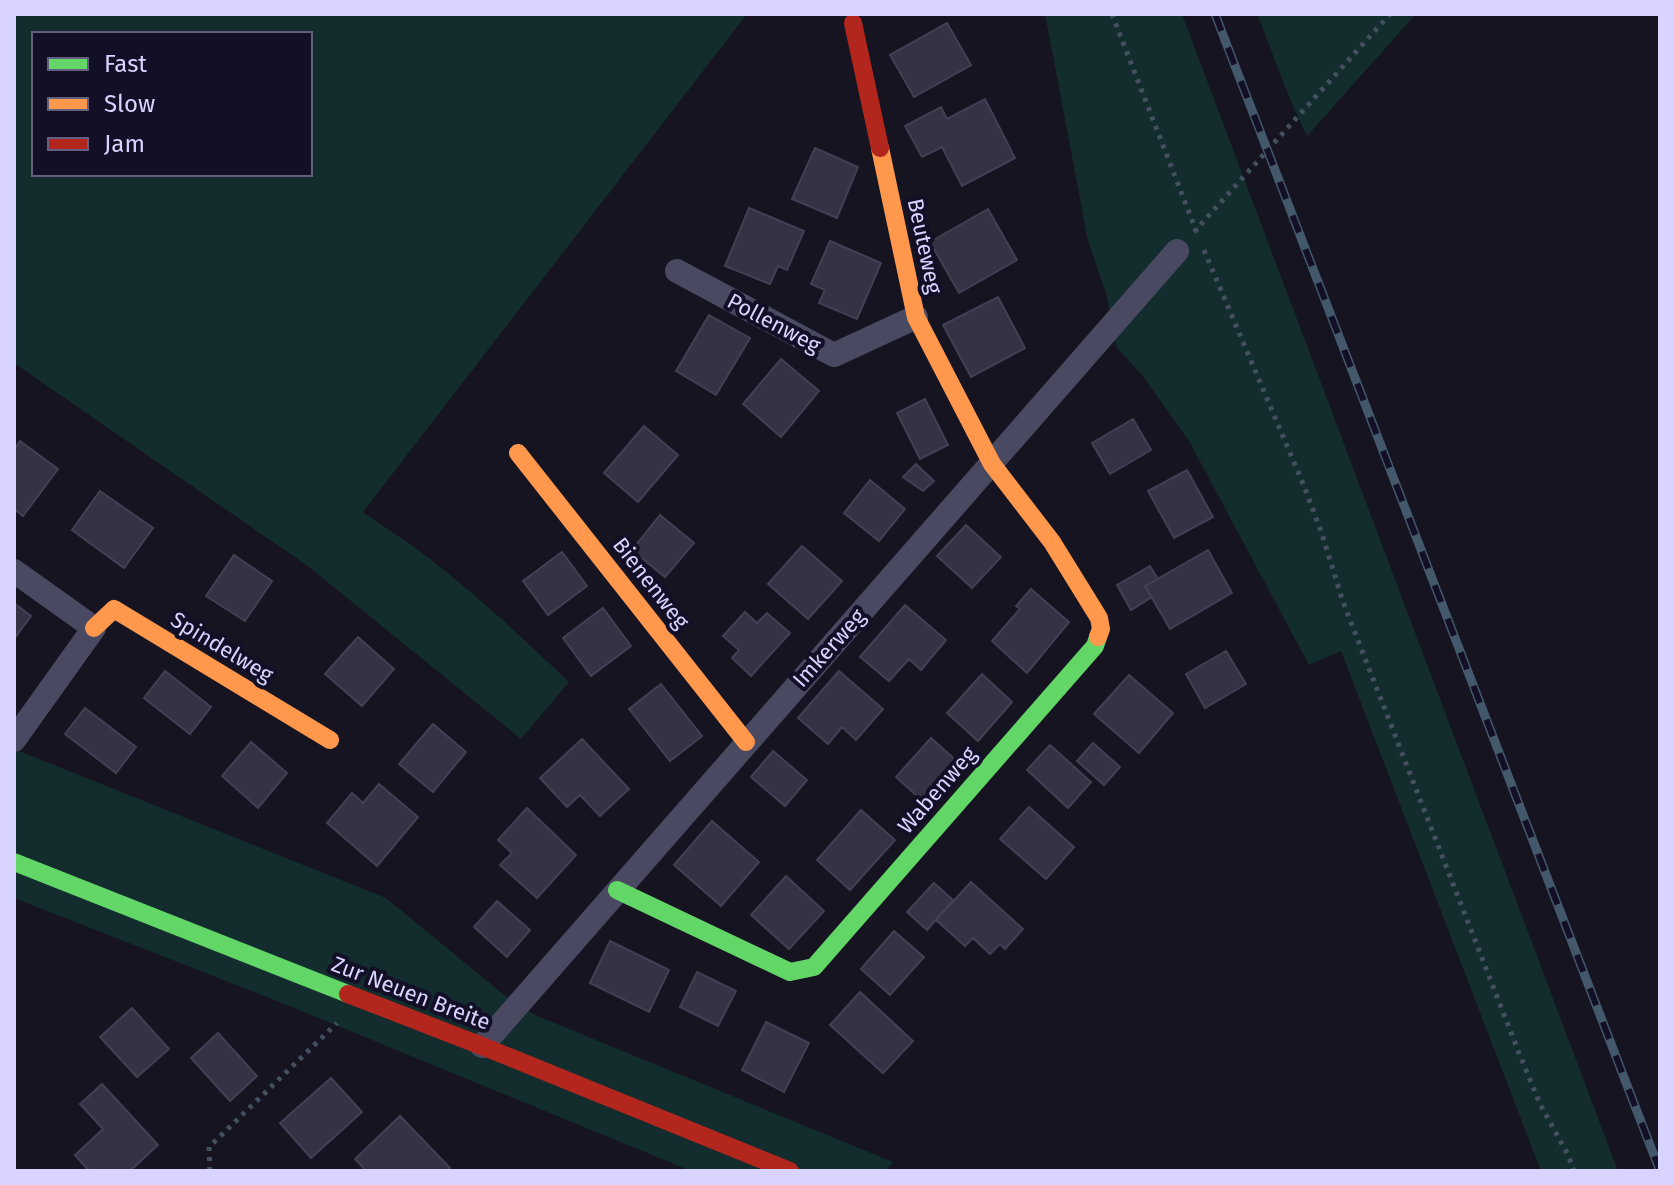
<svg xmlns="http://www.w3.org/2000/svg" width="1674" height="1185" font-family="'Fira Sans',sans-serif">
<rect width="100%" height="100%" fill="#161421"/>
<!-- green -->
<path fill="#132c2d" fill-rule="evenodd" d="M14,14H747L363,512C379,524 398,535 414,547C469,587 519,635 569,682L521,739L309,567L14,363ZM34,34H310V174H34Z
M1045,14H1182L1618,1171H1541L1341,651L1309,665L1189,441L1142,375L1117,348L1106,293L1088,241Z
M1257,14H1416L1307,136L1290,99Z
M14,749L386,898L503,994L535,1015L893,1162L886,1171H691L287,1005L14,898Z"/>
<!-- building -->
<path fill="#343243" stroke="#433f54" stroke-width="2" d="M947,23L971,65L914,97L890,55Z
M985,99L1015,158L962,186L942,147L922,157L905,126L941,107L947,119Z
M815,148L858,167L837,218L792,199Z
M749,208L804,231L787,270L778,266L770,284L725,266Z
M988,209L1017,260L959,293L930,242Z
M830,241L881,263L857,319L819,303L825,290L811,284Z
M998,297L1025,348L971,377L943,325Z
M709,315L750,338L716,395L676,371Z
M781,359L819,391L781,437L743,404Z
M925,399L948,445L920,459L897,413Z
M1133,419L1151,450L1110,474L1092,443Z
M644,426L678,455L638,502L604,473Z
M20,441L58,469L23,516L14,509V449Z
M916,464L934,481L923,491L903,477Z
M1187,470L1213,517L1174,538L1148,491Z
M870,480L905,509L879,541L844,513Z
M100,491L153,528L124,568L72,530Z
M660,515L694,543L665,577L632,550Z
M966,525L1001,557L972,588L937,556Z
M802,546L842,581L808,619L768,584Z
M1208,550L1232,593L1170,629L1145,586Z
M562,552L587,586L548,615L523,581Z
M234,555L272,581L245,621L206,596Z
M1150,566L1158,579L1145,586L1152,597L1131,610L1117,585Z
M1031,589L1069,622L1027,673L992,641L1020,609L1016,606Z
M14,603L31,616L14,639Z
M905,605L946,640L921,670L909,659L889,681L860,657Z
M603,608L631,646L591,676L563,638Z
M745,612L757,623L767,613L790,633L751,676L732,658L739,650L723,636Z
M358,637L394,669L362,706L325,674Z
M1226,651L1246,684L1205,708L1186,674Z
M165,671L211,707L190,734L144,698Z
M839,671L883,709L856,740L842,727L828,744L798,718Z
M982,674L1012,702L978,741L947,713Z
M1129,675L1173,713L1139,753L1094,714Z
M661,684L702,736L670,761L629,709Z
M85,708L136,747L116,773L65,734Z
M433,724L466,752L433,792L399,764Z
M931,738L960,764L925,803L896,777Z
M582,739L629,789L600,816L580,795L567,807L540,778Z
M251,742L287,773L258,808L222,776Z
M1093,743L1120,767L1104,785L1077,761Z
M1050,745L1091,782L1068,808L1027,770Z
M773,751L807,780L785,806L751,777Z
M379,784L418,817L377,866L327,823L352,793L363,803Z
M1029,807L1074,847L1046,879L1000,839Z
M527,808L576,855L537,898L500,865L512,853L498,840Z
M861,810L895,840L850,890L817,860Z
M712,821L759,862L721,906L674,865Z
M786,876L824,911L789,949L751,915Z
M971,882L1023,929L1005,949L1000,944L990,954L973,938L965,946L936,920Z
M934,883L953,900L927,930L907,912Z
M497,901L530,930L507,957L474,927Z
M894,931L924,957L890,995L861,969Z
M610,941L669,970L649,1012L590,983Z
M697,972L736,991L718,1026L680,1007Z
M860,992L913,1041L883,1073L830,1025Z
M132,1008L169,1049L137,1077L100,1037Z
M766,1022L809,1043L784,1092L742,1070Z
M218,1033L257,1076L230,1101L191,1058Z
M331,1078L362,1112L311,1158L280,1123Z
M102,1084L158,1145L130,1171H89L75,1155L103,1129L80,1104Z
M400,1116L450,1168L447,1171H366L355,1159Z"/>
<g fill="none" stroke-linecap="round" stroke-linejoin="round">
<!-- path -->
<path stroke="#44505f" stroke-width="5" stroke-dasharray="4 6" stroke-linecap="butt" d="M1112,14L1197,233
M1194,232L1390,14
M1204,250L1304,486L1322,534L1343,602L1519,1053L1540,1104L1568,1155L1574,1171
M210,1171L209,1147L337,1023"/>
<!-- street -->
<path stroke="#4a4962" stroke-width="24" d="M677,271L834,355L916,317
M14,571L94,628L14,740
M482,1046L1177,251"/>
<!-- fast -->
<path stroke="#63d668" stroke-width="18" d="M14,862L348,994
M617,890L790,972L814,967L1095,646L1098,637"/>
<!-- slow -->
<path stroke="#ff974d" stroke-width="18" d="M880,148L916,317L992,464L1052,542L1099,618L1101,629L1098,637
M518,453L746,742
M94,628L114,609L330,740"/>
<!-- jam -->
<path stroke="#b3261e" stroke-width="18" d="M853,23L880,148
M348,994L482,1046L790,1171"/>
<defs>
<path id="rail" d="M1215,14L1660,1171"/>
</defs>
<!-- rail casing -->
<use href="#rail" stroke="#43596b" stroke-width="9"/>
<!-- rail -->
<use href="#rail" stroke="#130f26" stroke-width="6" stroke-dasharray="18" stroke-linecap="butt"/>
</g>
<g text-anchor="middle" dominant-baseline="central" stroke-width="8" stroke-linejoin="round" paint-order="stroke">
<!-- street labels -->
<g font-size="22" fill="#d9d4ff" stroke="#130f26">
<text transform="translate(925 246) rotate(78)">Beuteweg</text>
<text transform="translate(774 323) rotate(28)">Pollenweg</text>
<text transform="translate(651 583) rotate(52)">Bienenweg</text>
<text transform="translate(222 647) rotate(31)">Spindelweg</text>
<text transform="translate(829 648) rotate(-48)">Imkerweg</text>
<text transform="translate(937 790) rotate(-49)">Wabenweg</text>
<text transform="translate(411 993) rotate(21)">Zur Neuen Breite</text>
</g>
</g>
<!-- border -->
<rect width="1674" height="1185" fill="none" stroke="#d9d4ff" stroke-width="32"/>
<!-- legend -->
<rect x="32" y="32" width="280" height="144" fill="#130f26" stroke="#625e7d" stroke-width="2"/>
<rect x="48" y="58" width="40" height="12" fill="#63d668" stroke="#625e7d" stroke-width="2"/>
<text x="104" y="72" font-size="24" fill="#d9d4ff">Fast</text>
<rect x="48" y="98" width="40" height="12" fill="#ff974d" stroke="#625e7d" stroke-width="2"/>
<text x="104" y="112" font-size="24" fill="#d9d4ff">Slow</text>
<rect x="48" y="138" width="40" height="12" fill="#b3261e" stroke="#625e7d" stroke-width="2"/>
<text x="104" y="152" font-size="24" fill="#d9d4ff">Jam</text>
</svg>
